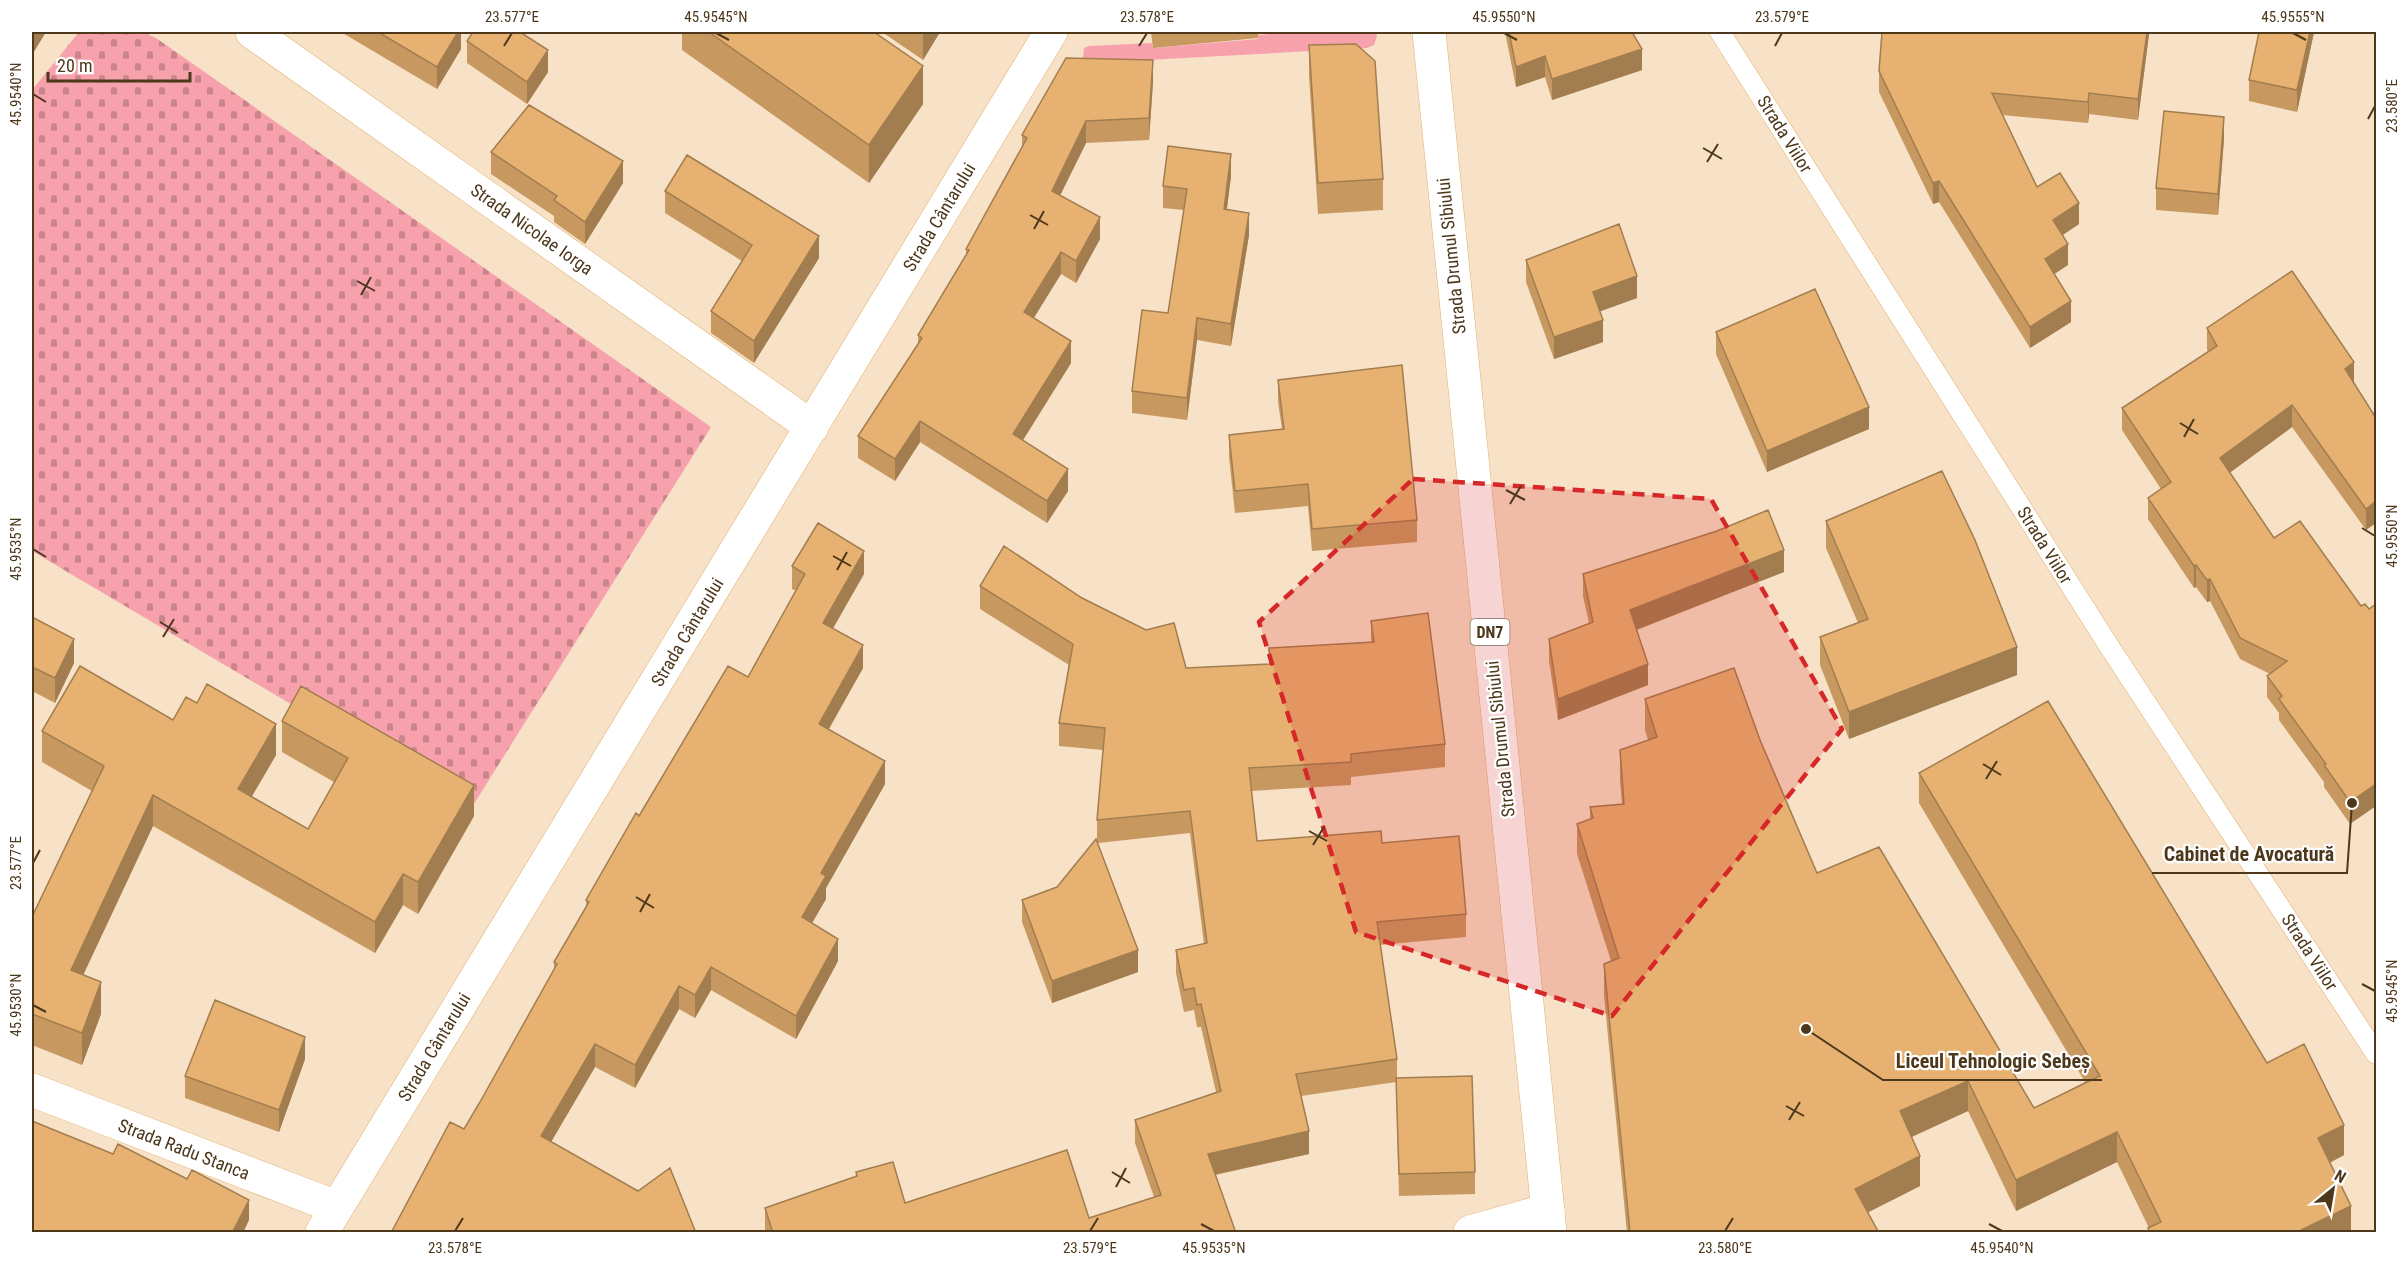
<svg xmlns="http://www.w3.org/2000/svg" width="2408" height="1264" font-family="'Roboto Condensed',sans-serif">
<defs>
<pattern id="cemetery-stones" width="16" height="16" patternUnits="userSpaceOnUse" patternTransform="scale(1.5)"><rect width="16" height="16" fill="#f7a1ad"/><path d="M2 7V4a2 2 0 0 1 4 0v3zM10 15v-3a2 2 0 0 1 4 0v3z" fill="#ca848c"/></pattern>
</defs>
<rect width="100%" height="100%" fill="#f7e1c7"/>
<!-- grass -->
<path fill="#f7a1ad" d="M1295,32H1375L1377,36L1374,45L1367,48L1091,63L1083,59L1084,48L1089,46L1152,43L1153,48L1258,39V35Z"/>
<!-- cemetery -->
<path fill="url(#cemetery-stones)" d="M79,32H143L156,38L711,427L470,810L32,551V90Z"/>
<g fill="none" stroke-linecap="round" stroke-linejoin="round">
<defs>
<path id="service" d="M1720,32L2107,643L2376,1054"/>
<path id="minor" d="M252,32L812,427
M32,1090L336,1207
M322,1232L1051,32
M1470,1232L1548,1210"/>
<path id="primary" d="M1429,32L1550,1232"/>
</defs>
<!-- service casing -->
<use href="#service" stroke="#e5b06f" stroke-width="21"/>
<!-- minor casing -->
<use href="#minor" stroke="#e5b06f" stroke-width="34"/>
<!-- primary casing -->
<use href="#primary" stroke="#e5b06f" stroke-width="34"/>
<!-- service -->
<use href="#service" stroke="#fff" stroke-width="20"/>
<!-- minor -->
<use href="#minor" stroke="#fff" stroke-width="33"/>
<!-- primary -->
<use href="#primary" stroke="#fff" stroke-width="33"/>
</g>
<!-- wall -->
<path fill="#c79961" d="M341,32H461V49L437,89Z
M682,32H874L923,104L869,183L682,50Z
M882,32H940L923,60Z
M1151,32H1258V38L1153,48Z
M1505,32H1632L1642,70L1552,100L1545,77L1516,87Z
M2149,32L2138,120L2089,114L2088,123L2002,115L2037,187L2079,224L2063,235L2068,265L2054,274L2071,322L2030,348L1939,202L1933,204L1879,92V71Z
M2259,32H2314L2297,112L2249,101V80Z
M467,41L548,72L527,104L467,63Z
M1309,45L1383,179V210L1318,214L1309,76Z
M1153,82L1149,140L1086,143L1060,195L1100,239L1076,283L1061,274L1033,318L1071,363L1023,440L1068,491L1047,523L920,442L895,481L858,458V436L918,343V335L966,255V249L1022,148V135Z
M2224,139L2218,215L2156,210V188Z
M491,152L623,183L585,244L554,222V216L491,174Z
M1231,176L1227,209L1249,235L1231,346L1197,340L1187,420L1132,413V391L1168,313L1184,210L1163,208V186Z
M665,191L819,258L754,363L711,333V311L742,261L665,213Z
M1526,260L1637,298L1600,311L1603,342L1554,359L1526,282Z
M2207,328L2354,384L2376,418L2366,530L2292,427L2229,473L2274,538L2361,606L2350,824L2324,787V782L2279,720V713L2267,697V676L2270,674L2240,659L2210,601L2207,602L2196,587L2194,588L2148,519V498L2161,489L2122,430V408L2208,352L2207,349Z
M1716,332L1869,429L1767,472L1716,354Z
M1278,380L1417,520V542L1312,551L1308,506L1235,513L1229,457V435L1282,429L1278,402Z
M1826,521L2017,675L1849,739L1820,665V637L1858,623L1826,548Z
M792,566L864,574L832,628L863,668L829,729L885,784L826,888V899L812,923L838,961L796,1039L711,990L695,1018L679,1009L635,1088L595,1067L551,1142L464,1129L480,1102L554,969V962L586,908V900L639,816L748,677L796,591L792,589Z
M1784,572L1637,630L1648,685L1558,720L1549,661V639L1589,623L1583,596V574Z
M980,586L1186,668L1269,664V648L1371,642V621L1445,744V767L1351,777V785L1251,791L1257,841L1382,843L1466,914V937L1380,945L1397,1059V1078L1475,1172V1194L1399,1196L1396,1082L1301,1096L1309,1154L1215,1175L1236,1233H765V1208L856,1176V1172L905,1203L1089,1218L1154,1197L1135,1143V1120L1216,1092L1201,1027H1197L1194,1010L1184,1012L1176,973V950L1204,944L1190,833L1098,843L1138,972L1052,1003L1022,922V900L1057,887L1097,841V820L1103,750L1059,746V723L1069,665L980,609Z
M32,617L74,663L55,703L32,691Z
M1645,699L1760,740L1817,873L2034,1108L2085,1082L1919,803V773L2267,1063L2344,1155L2330,1163L2351,1233H2148V1228H2149L2117,1162L2016,1211L1968,1111L1912,1137L1920,1186L1868,1212L1879,1233H1627L1604,995V964L1611,961L1577,854V824L1590,819V807L1622,804L1620,781V750L1648,740L1645,730Z
M197,703L276,755L252,796L308,829L334,782L282,752V721L474,816L418,914L403,905L375,953L153,826L83,975L101,1014L82,1065L32,1045V917L92,791L42,762V731L173,720Z
M305,1059L279,1132L185,1098V1076Z"/>
<!-- shaded-wall -->
<path fill="#a27d4f" d="M33,32H46L32,55V33Z
M458,32H461V49L437,89V67Z
M923,32H940L923,60Z
M2147,32H2149V35L2138,120V99Z
M2310,32H2314L2297,112V90Z
M1642,49V70L1552,100V79Z
M548,50V72L527,104V82Z
M1545,56V77L1516,87V67Z
M1153,60V82L1149,140V118Z
M923,66V104L869,183V145Z
M2089,93V114L2088,123V102Z
M2224,117V139L2218,215V194Z
M1086,121V143L1052,212V191Z
M1231,154V176L1224,231V209Z
M623,161V183L585,244V222Z
M1939,181V202L1933,204V183Z
M2079,203V224L2053,241V220Z
M1249,213V235L1231,346V324Z
M1100,217V239L1076,283V261Z
M819,236V258L754,363V341Z
M2068,244V265L2045,280V259Z
M1061,252V274L1024,334V312Z
M1637,276V298L1593,314V292Z
M2071,301V322L2030,348V327Z
M1197,318V340L1187,420V398Z
M1603,320V342L1554,359V337Z
M1071,341V363L1013,456V434Z
M2354,362V384L2345,369Z
M2292,405V427L2220,480V458Z
M1869,407V429L1767,472V451Z
M920,421V442L895,481V459Z
M1068,469V491L1047,523V501Z
M2376,501V523L2366,530V509Z
M1784,550V572L1630,632V610Z
M864,551V574L823,646V623Z
M2196,565V587L2194,588V566Z
M2210,579V601L2207,602V580Z
M74,639V663L55,703V678Z
M863,645V668L819,746V724Z
M2017,647V675L1849,739V712Z
M1648,664V685L1558,720V699Z
M276,724V755L238,820V789Z
M885,761V784L826,888V899L802,940V917L821,873Z
M2376,784V806L2350,824V802Z
M474,785V816L418,914V882Z
M153,795V826L71,1001V970Z
M403,874V905L375,953V922Z
M838,939V961L796,1039V1016Z
M1138,950V972L1052,1003V981Z
M711,967V990L695,1018V995Z
M101,982V1014L82,1065V1033Z
M679,986V1009L635,1088V1065Z
M305,1037V1059L279,1132V1110Z
M595,1044V1067L541,1159V1136Z
M1968,1081V1111L1900,1142V1111Z
M2344,1125V1155L2318,1168V1138Z
M1309,1131V1154L1208,1176V1154Z
M2117,1132V1162L2016,1211V1180Z
M1920,1156V1186L1855,1219V1189Z
M249,1200V1220L243,1233H232Z
M2351,1206V1233H2295Z"/>
<!-- building -->
<path fill="#e7b271" stroke="#a27d4f" stroke-width="1.5" d="M378,32H458L437,67Z
M473,32H520L548,50L527,82L467,41Z
M709,32H874L923,66L869,145Z
M1152,32H1169L1153,33Z
M1509,32H1632L1642,49L1552,79L1545,56L1516,67Z
M1882,32H2147L2138,99L2089,93L2088,102L1992,93L2037,187L2060,173L2079,203L2053,220L2068,244L2045,259L2071,301L2030,327L1939,181L1933,183L1879,71Z
M2259,32H2310L2297,90L2249,80Z
M1356,44L1375,61L1383,179L1318,183L1309,45Z
M1066,58L1153,60L1149,118L1086,121L1052,191L1100,217L1076,261L1061,252L1024,312L1071,341L1013,434L1068,469L1047,501L920,421L895,459L858,436L922,338L918,335L969,250L966,249L1027,138L1022,135Z
M529,105L623,161L585,222L554,200L557,196L491,152Z
M2164,111L2224,117L2218,194L2156,188Z
M1168,146L1231,154L1224,209L1249,213L1231,324L1197,318L1187,398L1132,391L1142,310L1168,313L1187,189L1163,186Z
M687,155L819,236L754,341L711,311L752,245L665,191Z
M1619,224L1637,276L1593,292L1603,320L1554,337L1526,260Z
M2292,271L2354,362L2345,369L2376,418V501L2366,509L2292,405L2220,458L2274,538L2300,521L2361,606L2365,604L2369,609L2376,604V784L2350,802L2324,765L2326,764L2279,699L2282,696L2267,676L2287,661L2240,638L2210,579L2207,580L2196,565L2194,566L2148,498L2171,482L2122,408L2217,346L2207,328Z
M1815,289L1869,407L1767,451L1716,332Z
M1402,365L1417,520L1312,529L1308,484L1235,491L1229,435L1284,429L1278,380Z
M1942,471L1975,540L2017,647L1849,712L1820,637L1868,619L1826,521Z
M1768,510L1784,550L1630,610L1648,664L1558,699L1549,639L1593,622L1583,574L1717,531Z
M818,523L864,551L823,623L863,645L819,724L885,761L821,873L826,876L802,917L838,939L796,1016L711,967L695,995L679,986L635,1065L595,1044L541,1136L638,1191L670,1168L696,1233H391L450,1122L464,1129L480,1102L557,964L554,962L589,902L586,900L636,813L639,816L728,666L748,677L805,574L792,566Z
M1004,546L1082,598L1146,630L1174,623L1186,668L1270,664L1269,648L1374,642L1371,621L1428,613L1445,744L1351,754V762L1249,768L1257,841L1381,831L1382,843L1459,836L1466,914L1377,922L1397,1059L1296,1074L1309,1131L1208,1154L1236,1233H773L765,1208L857,1176L856,1172L893,1162L905,1203L1067,1150L1089,1218L1161,1195L1135,1120L1221,1091L1201,1004L1197,1005L1194,988L1184,990L1176,950L1207,943L1190,811L1097,820L1105,728L1059,723L1073,644L980,586Z
M32,617L74,639L55,678L32,667Z
M80,666L173,720L186,697L197,703L207,684L276,724L238,789L308,829L348,758L282,721L301,686L474,785L418,882L403,874L375,922L153,795L71,970L101,982L82,1033L32,1014V917L104,766L42,731Z
M1734,668L1760,740L1817,873L1879,847L2034,1108L2100,1076L1919,773L2048,701L2267,1063L2304,1044L2344,1125L2318,1138L2351,1206L2295,1233H2150L2148,1228L2161,1222L2117,1132L2016,1180L1968,1081L1900,1111L1920,1156L1855,1189L1879,1233H1630L1604,964L1619,958L1577,824L1593,818L1590,807L1624,804L1620,750L1657,737L1645,699Z
M1096,839L1138,950L1052,981L1022,900L1057,887Z
M215,1000L305,1037L279,1110L185,1076Z
M1472,1076L1475,1172L1399,1174L1396,1078Z
M32,1121L113,1154L118,1144L187,1179L192,1170L249,1200L232,1233H32Z"/>
<!-- marked area -->
<path fill="#d62828" fill-opacity="0.2" stroke="#d62828" stroke-width="4.5" stroke-dasharray="12 8" stroke-linejoin="round" d="M1413,479L1711,499L1842,729L1612,1016L1356,932L1259,622Z"/>
<!-- ticks -->
<path fill="none" stroke="#4d381c" stroke-width="2" d="M716,33L729,40M1504,33L1517,40M2293,33L2306,40M504,46L512,33M1139,46L1147,33M1775,46L1782,33M33,94L46,102M2368,119L2375,106M1703,148L1722,159M1707,162L1718,144M1030,215L1048,225M1034,229L1044,211M357,281L375,291M361,295L371,277M2180,423L2198,434M2184,437L2194,419M1506,490L1525,500M1510,504L1521,486M2362,528L2375,536M33,549L46,557M833,556L851,566M837,570L847,552M160,622L178,633M163,637L174,619M1983,764L2001,775M1986,779L1997,761M1309,831L1327,841M1313,845L1324,827M33,863L40,850M636,897L654,908M640,912L650,894M2362,984L2375,991M33,1005L46,1012M1786,1106L1804,1116M1789,1120L1800,1102M1112,1172L1130,1183M1116,1187L1126,1168M1201,1224L1214,1231M1989,1224L2002,1231M455,1231L463,1218M1090,1231L1098,1218M1725,1231L1733,1218"/>
<g text-anchor="middle" dominant-baseline="central" stroke-width="4.5" stroke-linejoin="round" paint-order="stroke">
<!-- shield labels -->
<rect fill="#fff" stroke="#827460" stroke-width="1.5" x="1470.5" y="619" width="39" height="26" rx="4.5"/>
<g font-size="16" font-weight="bold" fill="#4d381c">
<text x="1490" y="632">DN7</text>
</g>
<!-- street labels -->
<g font-size="18" fill="#4d381c" stroke="#fff">
<text transform="translate(1785 134) rotate(58)">Strada Viilor</text>
<text transform="translate(939 217) rotate(-59)">Strada Cântarului</text>
<text transform="translate(532 229) rotate(35)">Strada Nicolae Iorga</text>
<text transform="translate(1451 256) rotate(-96)">Strada Drumul Sibiului</text>
<text transform="translate(2045 545) rotate(58)">Strada Viilor</text>
<text transform="translate(687 632) rotate(-59)">Strada Cântarului</text>
<text transform="translate(1500 739) rotate(-96)">Strada Drumul Sibiului</text>
<text transform="translate(2310 952) rotate(57)">Strada Viilor</text>
<text transform="translate(434 1047) rotate(-59)">Strada Cântarului</text>
<text transform="translate(184 1149) rotate(21)">Strada Radu Stanca</text>
</g>
</g>
<!-- callouts -->
<path fill="none" stroke="#4d381c" stroke-width="2" d="M2352 803L2347 873H2152M1806 1029L1883 1080H2102"/>
<g fill="#4d381c" stroke="#fff" stroke-width="2">
<circle cx="2352" cy="803" r="6"/>
<circle cx="1806" cy="1029" r="6"/>
</g>
<g font-size="20" text-anchor="middle" font-weight="bold" fill="#4d381c" stroke="#fff" stroke-width="4.5" stroke-linejoin="round" paint-order="stroke">
<text x="2249" y="861">Cabinet de Avocatură</text>
<text x="1993" y="1068">Liceul Tehnologic Sebeș</text>
</g>
<!-- border -->
<rect width="2408" height="1264" fill="none" stroke="#ffffff" stroke-width="66"/>
<!-- north arrow -->
<g transform="translate(2333 1189) rotate(30)" stroke="#ffffff" stroke-width="4.5" paint-order="stroke">
<path d="M0-4.5L10 22L0 15L-10 22Z" fill="#4d381c"/>
<text y="-9" font-size="16" font-weight="bold" text-anchor="middle" fill="#4d381c">N</text>
</g>
<!-- scale -->
<path d="M48 72v9h142v-9" fill="none" stroke="#4d381c" stroke-width="3"/>
<text x="57" y="72" font-size="18" fill="#4d381c" stroke="#ffffff" stroke-width="4.5" paint-order="stroke">20 m</text>
<rect x="33" y="33" width="2342" height="1198" fill="none" stroke="#4d381c" stroke-width="2"/>
<g font-size="15" text-anchor="middle" fill="#4d381c">
<text x="512" y="22">23.577°E</text>
<text x="716" y="22">45.9545°N</text>
<text x="1147" y="22">23.578°E</text>
<text x="1504" y="22">45.9550°N</text>
<text x="1782" y="22">23.579°E</text>
<text x="2293" y="22">45.9555°N</text>
<text transform="translate(16 94) rotate(-90)" y="5">45.9540°N</text>
<text transform="translate(2392 106) rotate(-90)" y="5">23.580°E</text>
<text transform="translate(2392 536) rotate(-90)" y="5">45.9550°N</text>
<text transform="translate(16 549) rotate(-90)" y="5">45.9535°N</text>
<text transform="translate(16 863) rotate(-90)" y="5">23.577°E</text>
<text transform="translate(2392 991) rotate(-90)" y="5">45.9545°N</text>
<text transform="translate(16 1005) rotate(-90)" y="5">45.9530°N</text>
<text x="455" y="1253">23.578°E</text>
<text x="1090" y="1253">23.579°E</text>
<text x="1214" y="1253">45.9535°N</text>
<text x="1725" y="1253">23.580°E</text>
<text x="2002" y="1253">45.9540°N</text>
</g>
</svg>
